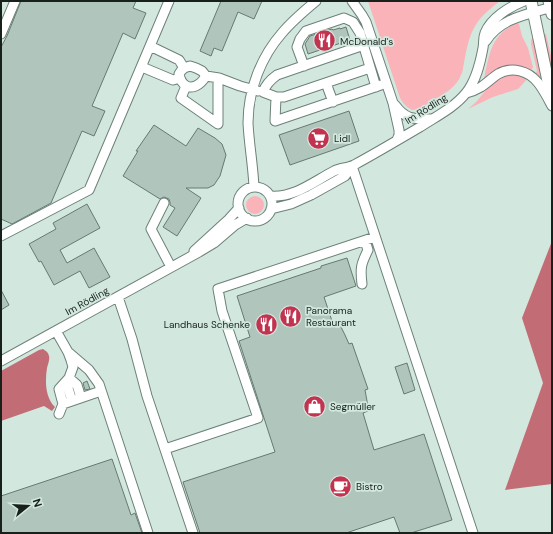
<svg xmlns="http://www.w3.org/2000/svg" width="553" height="534" font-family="'DM Sans',sans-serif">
<rect width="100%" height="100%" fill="#d2e8de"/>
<!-- green -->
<path fill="#fab4b9" d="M368,1H500C489,10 479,17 473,30C468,40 466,52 464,63C463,67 463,72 461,75C457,86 446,93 437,98C429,103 421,109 412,110C406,107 403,103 400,98Z
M518,23L519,24L522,36L528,48L533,67L531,72L528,70L484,79C489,55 491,33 518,23Z
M546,34L552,60V79L543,35Z
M533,37H535L545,85L535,74L537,71L531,44V40Z
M514,73L528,78L521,86L518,89L493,97L468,109L476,102L491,84L503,75Z
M246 205a9 9 0 1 1 18 0a9 9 0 1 1-18 0Z"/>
<!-- water -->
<path fill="#c26d75" d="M552,241V484L505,490L543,383L522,318Z
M43,349C46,351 48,352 49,356C50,359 48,364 47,368C45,381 45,397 55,407L52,411L44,406L1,421V371L39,350Z"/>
<!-- building -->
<path fill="#b0c5bb" stroke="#667a71" d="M21,1H136L133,8L146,13L135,39L123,33L92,106L105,111L94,136L82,131L51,203L12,224L1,219V47L7,36Z
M221,1H262L254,19L238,12L222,51L214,48L211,56L200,51Z
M346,27L350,40L308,54L305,44L310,36L332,29L333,30L340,28V29Z
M349,111L359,141L290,165L279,135Z
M154,125L186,146L198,128L215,138L222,144L226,155L220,176L214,185L208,188H186L201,198L177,236L163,227L175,208L170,205V202L169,199L164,197L160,199L123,176L138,151H136Z
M87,204L100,228L60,250L67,263L94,248L110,277L89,288L80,271L54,285L41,261L39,262L29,244L56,229L53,223Z
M347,258L356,286L324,297L334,327L340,325L345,335L349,344L352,343L368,389L365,390L367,401L368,411L363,413L374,450L424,434L452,520L411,533H400L394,517L346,533H200L183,482L275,452L239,341L250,337L237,296L321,268V266Z
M1,290L9,305L1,310Z
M407,363L415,390L404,394L395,367Z
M87,381L90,389L85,390L83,383Z
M112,459L131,515L135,513L142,533H1V496Z"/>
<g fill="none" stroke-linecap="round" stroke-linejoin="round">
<defs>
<path id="minor" d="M169,1L150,46L179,60L184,68
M352,1L362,15L366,22L393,103L399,130V135L397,140
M1,34L15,1
M486,41C500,18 529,14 552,7
M304,66L297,47L300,39L306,31L344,18L353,22L360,33L364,47
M142,67L173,80L180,78
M370,68L284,97H276L263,92C266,84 270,80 277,75L361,46L364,47L376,87
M206,76C204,79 202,82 199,84C189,91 181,85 179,74L181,71L184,68L190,66L196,68L202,71L206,76L219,78L240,86L258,91
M326,83L333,102
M186,86L181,98L218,124V84L219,78
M466,93C471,92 476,90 481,87C487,83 492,78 498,74C505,70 512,69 520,71C537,75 544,91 552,106
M276,97L275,121L381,85
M395,105C406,120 414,119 431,119
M352,166L473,533
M254,187C253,165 249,144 248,123C248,90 261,57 282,33C292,21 304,11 316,1
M238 204a17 17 0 1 1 34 0a17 17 0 1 1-34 0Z
M270,196C294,198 313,182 334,171C340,168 348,168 354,165C376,153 398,140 420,127C435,117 454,108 466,93C476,81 480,64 483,48C484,43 483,38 485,33C491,18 509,7 524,1
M164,203L151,229L171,267
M271,209L291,204L311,195L345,176L352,166
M1,236L89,190L150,46
M194,251L229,219L239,208
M362,284C360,268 361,264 368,250L365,241
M118,297L132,339L147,396L193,533
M56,331L68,352L71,360L73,367L69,378L77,385L81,398
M68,352L89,370L99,384L148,533
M1,361L199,252L214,243L235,225L247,218
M69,378L68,388L72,401
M63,404L101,391
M59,414L63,404L59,389L69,378
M165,449L258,418L222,311L218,289L375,237"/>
<path id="major" d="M531,1L552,100
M549,1L552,14"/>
</defs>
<!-- minor casing -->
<use href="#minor" stroke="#6d8178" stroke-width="11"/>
<!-- major casing -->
<use href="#major" stroke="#6d8178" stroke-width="13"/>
<!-- minor -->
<use href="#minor" stroke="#fff" stroke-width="9"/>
<!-- major -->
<use href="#major" stroke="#fff" stroke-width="11"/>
</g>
<!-- icons -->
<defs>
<symbol id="restaurant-disc" viewBox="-11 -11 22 22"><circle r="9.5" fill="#c33350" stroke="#d2e8de"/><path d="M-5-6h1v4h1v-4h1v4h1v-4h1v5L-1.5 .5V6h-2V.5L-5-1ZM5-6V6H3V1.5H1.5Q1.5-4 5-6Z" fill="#fff"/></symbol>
<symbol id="supermarket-disc" viewBox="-11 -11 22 22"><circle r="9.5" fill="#c33350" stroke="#d2e8de"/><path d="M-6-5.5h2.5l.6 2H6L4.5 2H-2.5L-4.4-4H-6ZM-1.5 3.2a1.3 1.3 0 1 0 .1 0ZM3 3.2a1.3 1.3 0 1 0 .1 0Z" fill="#fff"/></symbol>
<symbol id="shop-disc" viewBox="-11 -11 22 22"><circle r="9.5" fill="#c33350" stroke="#d2e8de"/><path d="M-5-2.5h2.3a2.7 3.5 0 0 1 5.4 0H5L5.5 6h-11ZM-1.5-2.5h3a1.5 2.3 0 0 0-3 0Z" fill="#fff"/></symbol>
<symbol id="cafe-disc" viewBox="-11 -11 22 22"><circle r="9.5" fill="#c33350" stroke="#d2e8de"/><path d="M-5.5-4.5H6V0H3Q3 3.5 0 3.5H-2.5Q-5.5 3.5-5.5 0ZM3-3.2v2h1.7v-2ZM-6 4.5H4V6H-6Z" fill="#fff"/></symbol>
</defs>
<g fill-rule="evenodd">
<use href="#restaurant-disc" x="312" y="28" width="25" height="25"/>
<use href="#supermarket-disc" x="306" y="126" width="25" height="25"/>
<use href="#restaurant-disc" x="278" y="304" width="25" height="25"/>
<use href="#restaurant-disc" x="254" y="312" width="25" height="25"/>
<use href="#shop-disc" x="302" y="394" width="25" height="25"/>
<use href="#cafe-disc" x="328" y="474" width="25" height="25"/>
</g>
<g text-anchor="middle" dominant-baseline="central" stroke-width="3.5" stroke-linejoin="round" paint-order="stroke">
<!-- poi labels -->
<g font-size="10" fill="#18201c" stroke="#d2e8de" text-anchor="start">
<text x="340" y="41">McDonald's</text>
<text x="334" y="138">Lidl</text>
<text x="306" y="310">Panorama<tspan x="306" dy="12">Restaurant</tspan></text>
<text x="250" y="324" text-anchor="end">Landhaus Schenke</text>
<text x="330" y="406">Segmüller</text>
<text x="356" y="486">Bistro</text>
</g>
<!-- street labels -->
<g font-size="10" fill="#18201c" stroke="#d2e8de">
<text transform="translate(426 109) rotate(-32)">Im Rödling</text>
<text transform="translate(87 301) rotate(-29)">Im Rödling</text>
</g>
</g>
<!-- border -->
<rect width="553" height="534" fill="none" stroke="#18201c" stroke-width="4"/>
<!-- north arrow -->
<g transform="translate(28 506) rotate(72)" stroke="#d2e8de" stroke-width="3" paint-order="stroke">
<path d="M0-3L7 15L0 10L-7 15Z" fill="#18201c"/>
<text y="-6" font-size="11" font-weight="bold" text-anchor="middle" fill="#18201c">N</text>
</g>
</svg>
